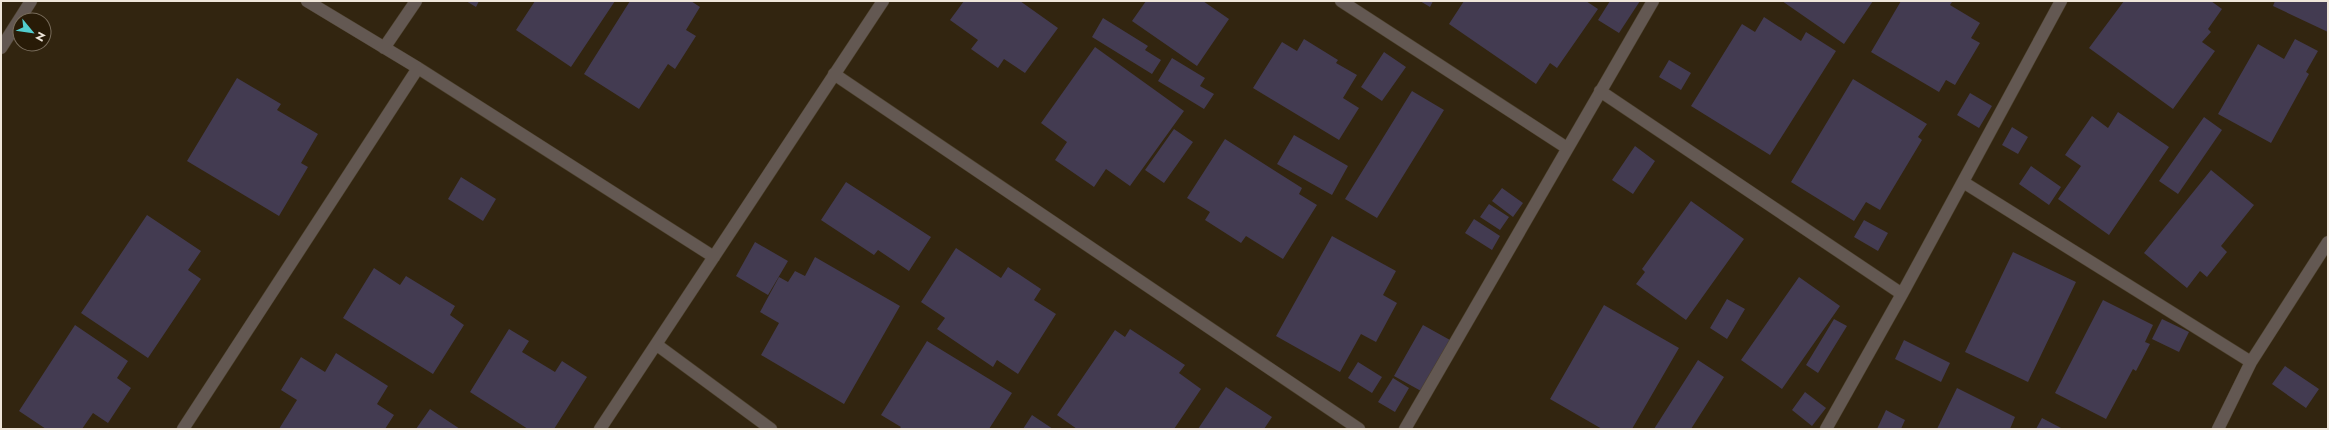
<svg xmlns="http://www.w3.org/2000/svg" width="2329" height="430" font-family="Jost,sans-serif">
<rect width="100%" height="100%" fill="#322510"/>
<!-- building -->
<path fill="#433b51" d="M466,1H479L476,7Z
M535,1H615L571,67L516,30Z
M630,1H691L700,7L686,30L696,36L675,69L668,64L639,109L584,74Z
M964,1H1020L1058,28L1025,73L1004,59L998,68L971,49L978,40L950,20Z
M1146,1H1203L1229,19L1197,66L1132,21Z
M1420,1H1433L1430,7Z
M1464,1H1586L1598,9L1557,68L1550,63L1536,84L1449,24Z
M1610,1H1640L1619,33L1598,20Z
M1782,1H1873L1844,44Z
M1901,1H1950L1952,2L1950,5L1980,23L1971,38L1980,43L1955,85L1946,80L1939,92L1871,52Z
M2124,1H2211L2222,9L2208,29L2211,32L2202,42L2215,51L2173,109L2089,48Z
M2275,1H2328V32L2273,6Z
M1764,17L1801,41L1806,32L1836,51L1770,155L1691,106L1742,24L1755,32Z
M1103,18L1148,46L1145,50L1161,60L1152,74L1092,37Z
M1304,39L1338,60L1336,63L1357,75L1343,98L1359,108L1339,140L1253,88L1282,42L1297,51Z
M2295,39L2318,51L2306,72L2309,74L2271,143L2218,114L2258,44L2284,59Z
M1095,47L1184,111L1130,186L1106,169L1094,187L1055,160L1067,142L1041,123Z
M1384,52L1406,67L1382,101L1361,87Z
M1172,58L1205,78L1200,86L1214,94L1204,109L1158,81Z
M1669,60L1691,73L1681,90L1659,77Z
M237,78L281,104L277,110L318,134L301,163L308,167L279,216L187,161Z
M1853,79L1927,124L1918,137L1922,140L1880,210L1866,202L1854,221L1791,182Z
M1412,91L1444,110L1377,218L1345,199Z
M1970,93L1992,106L1979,128L1957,115Z
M2118,112L2169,147L2109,235L2058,199L2081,166L2065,155L2092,116L2108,128Z
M2204,117L2222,130L2178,194L2159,181Z
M2012,127L2028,137L2018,154L2002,145Z
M1174,129L1193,142L1164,183L1145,170Z
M1294,135L1348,166L1332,195L1277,164Z
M1225,139L1302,188L1299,194L1317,205L1283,259L1246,236L1241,243L1205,220L1210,212L1187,198Z
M1635,146L1655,161L1633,194L1612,180Z
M2031,166L2061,187L2049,205L2019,184Z
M2211,170L2254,205L2221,246L2227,252L2207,277L2200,271L2187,288L2144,253Z
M461,177L496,199L483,221L448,199Z
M846,182L931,237L909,271L878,250L874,255L821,220Z
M1502,188L1523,203L1513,217L1492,201Z
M1691,201L1744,239L1686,320L1636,284L1645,272L1642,269Z
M1489,204L1509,217L1500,230L1480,217Z
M147,215L201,251L188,270L201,279L148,358L81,313Z
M1474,219L1500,236L1492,250L1465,233Z
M1864,220L1888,233L1878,251L1854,237Z
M1332,236L1396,271L1383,295L1397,303L1376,342L1361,334L1340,372L1276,336Z
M755,242L788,261L768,295L736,276Z
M956,248L1001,278L1008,267L1041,289L1034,300L1056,314L1018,374L997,360L993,367L937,329L945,318L921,302Z
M2013,252L2076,282L2028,382L1965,352Z
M815,257L900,306L844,404L761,355L779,323L760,312L779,277L788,282L795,271L805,276Z
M374,268L400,285L406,276L455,306L450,315L464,325L433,374L343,318Z
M1799,277L1840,306L1782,389L1741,360Z
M1727,299L1745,309L1727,339L1710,328Z
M2103,300L2153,325L2145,342L2150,344L2136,371L2133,369L2106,419L2055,393Z
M1604,305L1679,348L1632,429H1602L1550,399Z
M1834,319L1847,326L1818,373L1806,365Z
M2162,319L2189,332L2179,352L2152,339Z
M75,325L128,361L117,378L131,388L108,423L93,413L82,429H46L19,411Z
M1423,325L1450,340L1421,391L1394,376Z
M509,329L529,341L522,352L555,372L562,361L587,377L554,429H528L470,392Z
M1130,329L1185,365L1179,373L1201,389L1174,429H1077L1057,415L1115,330L1125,337Z
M1904,340L1950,363L1941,382L1895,359Z
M927,341L1012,393L989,429H899L901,427L881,415Z
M336,353L388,386L377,404L394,415L385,429H279L297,400L281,390L301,357L325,372Z
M1698,360L1724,377L1691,429H1654Z
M1358,362L1382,377L1372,393L1348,378Z
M2285,366L2319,389L2306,408L2272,384Z
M1393,378L1409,388L1395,412L1378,402Z
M1226,387L1272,417L1264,429H1198Z
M1957,388L2015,417L2010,429H1937Z
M1805,392L1826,408L1812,426L1792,410Z
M430,409L460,429H416Z
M1886,410L1905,420L1901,429H1877Z
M1032,415L1053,429H1023Z
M2042,418L2063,429H2036Z"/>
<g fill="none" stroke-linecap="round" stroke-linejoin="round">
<defs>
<path id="street" d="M307,1L418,68L714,257
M1341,1L1567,148
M1,48L31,1
M384,48L416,1
M834,74L1359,429
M1600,91L1902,294
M1963,182L2251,362
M657,345L771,429
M183,429L418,68
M600,429L883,1
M1405,429L1653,1
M1826,429L1902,294L2061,1
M2218,429L2251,362L2328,242"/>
</defs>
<!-- street casing -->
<use href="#street" stroke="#4c402c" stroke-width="13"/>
<!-- street -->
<use href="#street" stroke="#635852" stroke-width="12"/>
</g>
<!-- border -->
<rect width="2329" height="430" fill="none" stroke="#efe6da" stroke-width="4"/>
<!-- north arrow -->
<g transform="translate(32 32) rotate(119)"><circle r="19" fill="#281b07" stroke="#786c5b"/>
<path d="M0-3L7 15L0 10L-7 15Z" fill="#52cdce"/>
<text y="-6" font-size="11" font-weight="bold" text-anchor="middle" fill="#efe6da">N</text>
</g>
</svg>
